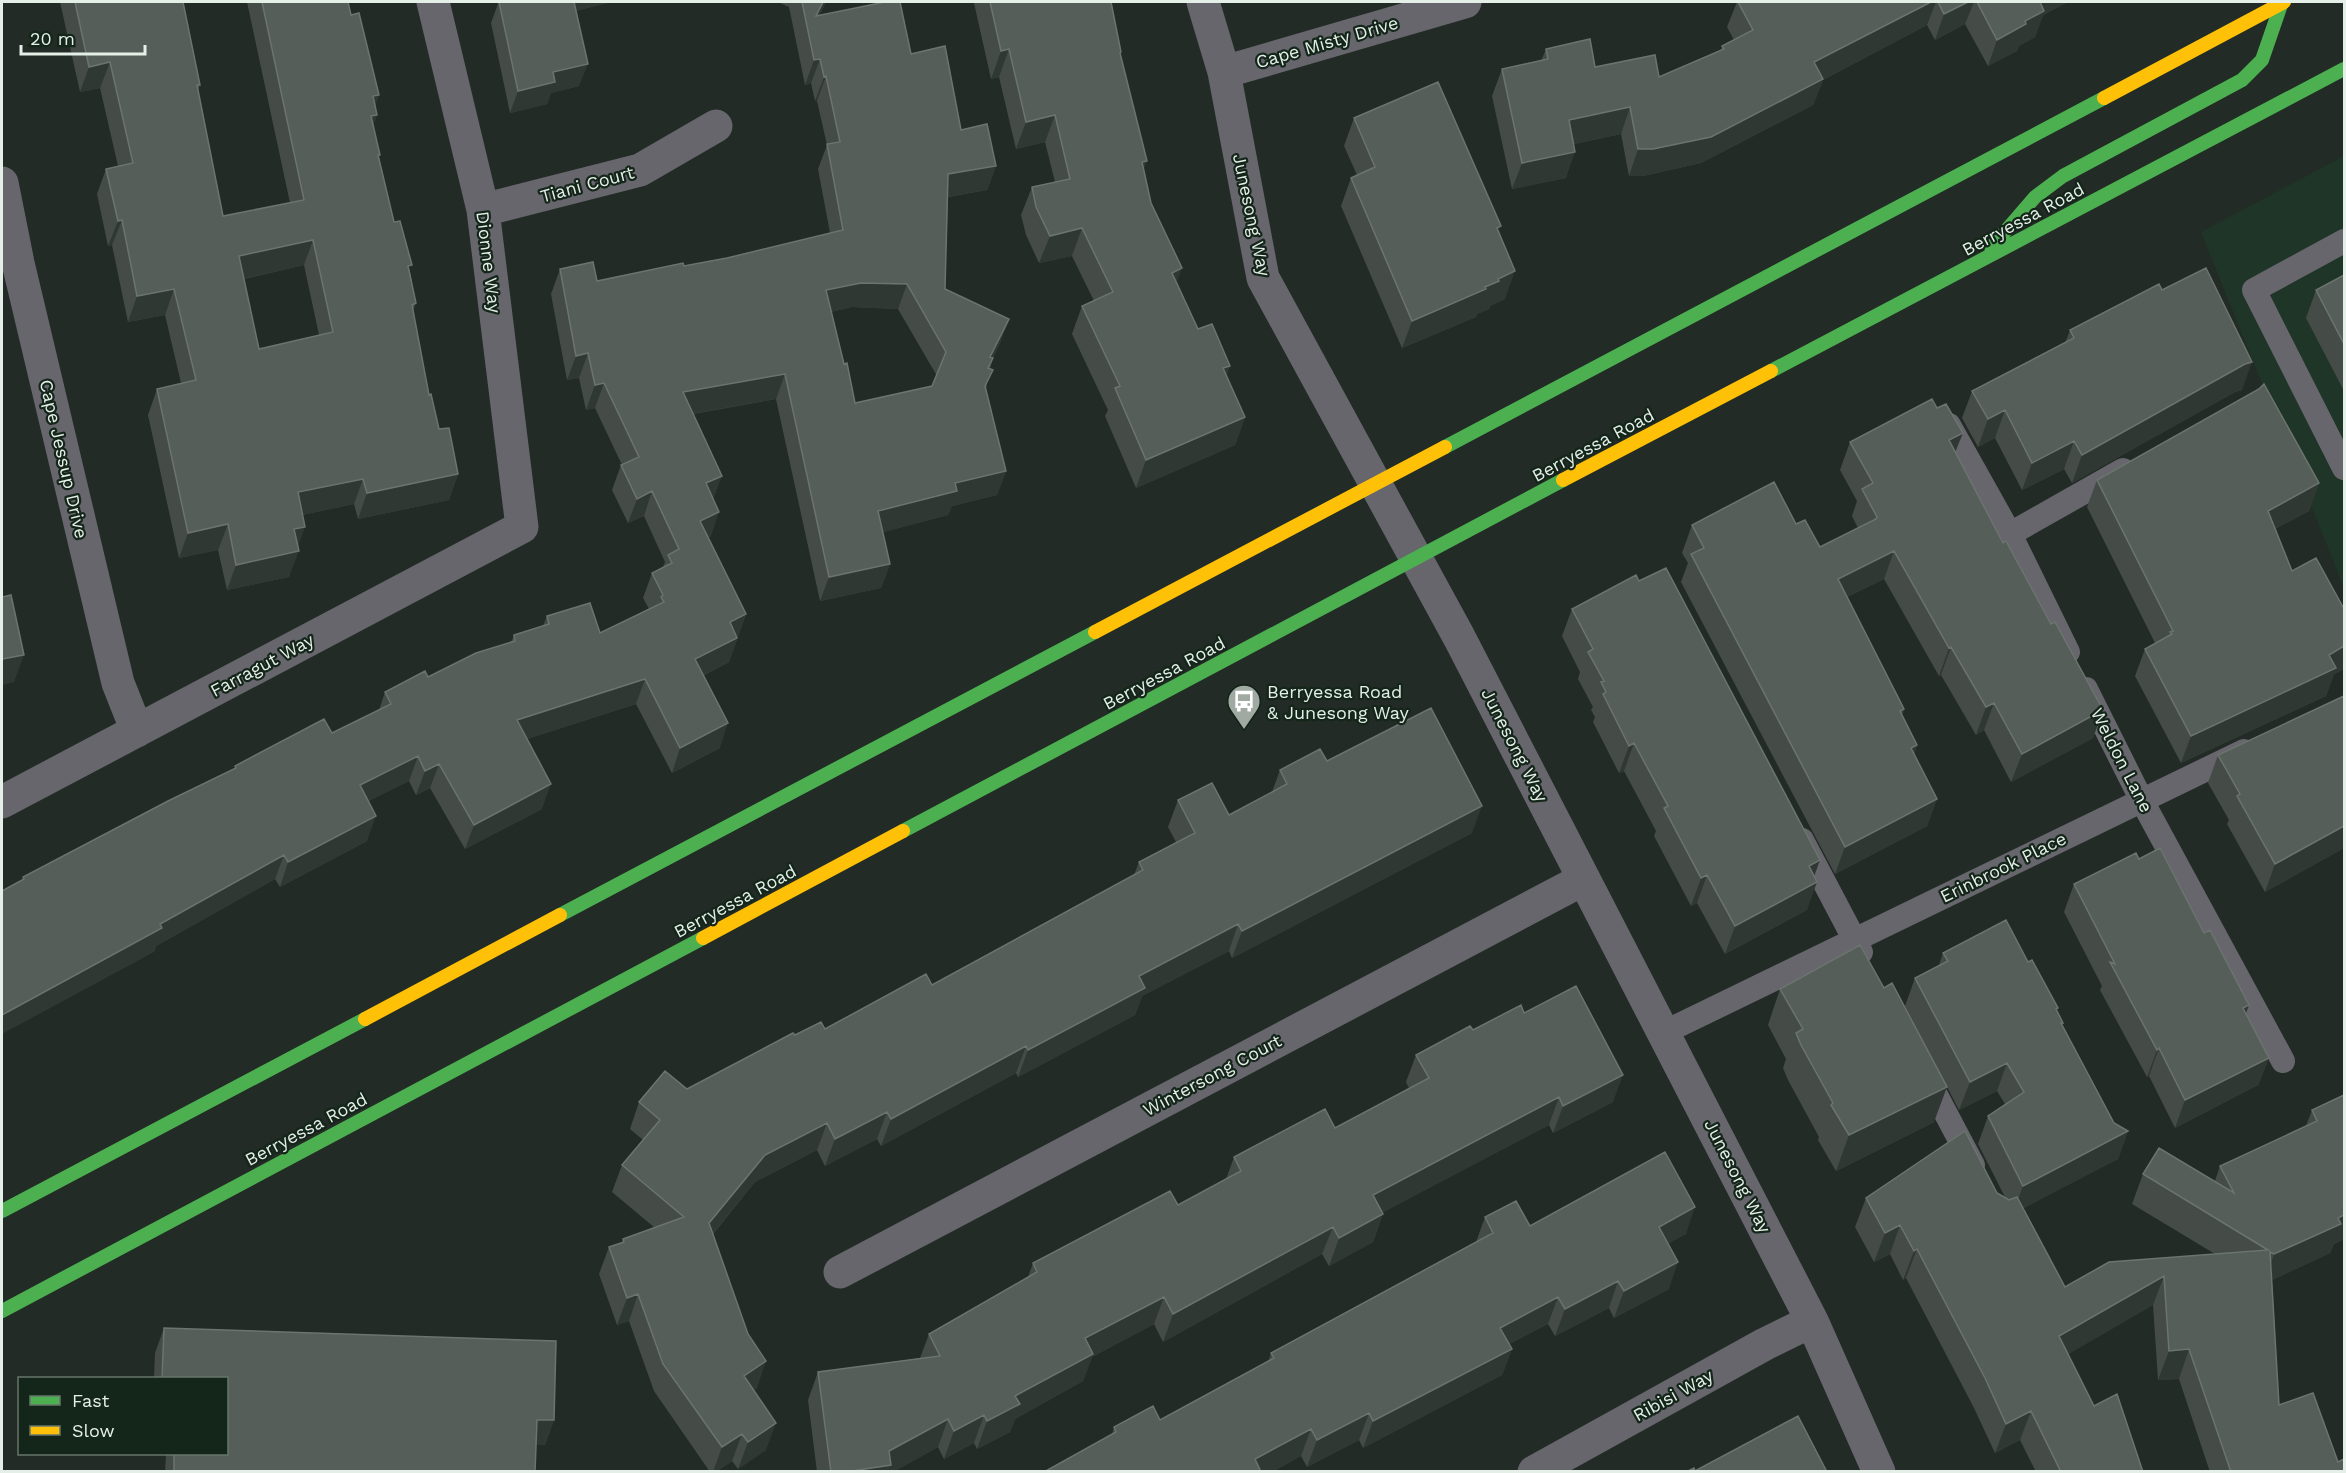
<svg xmlns="http://www.w3.org/2000/svg" width="2346" height="1473" font-family="'Work Sans',sans-serif">
<rect width="100%" height="100%" fill="#222b25"/>
<!-- built -->
<path fill="#1f3527" d="M2344,156V588L2201,232Z"/>
<g fill="none" stroke-linecap="round" stroke-linejoin="round">
<!-- lane -->
<path stroke="#66666c" stroke-width="24" d="M2344,241L2254,290L2344,468
M1949,425L2010,534L2068,652
M2010,534L2123,470
M2086,689L2141,799L2283,1061
M1802,840L1861,952
M1663,1033L2244,751
M1926,1076L1973,1165"/>
<!-- street -->
<path stroke="#66666c" stroke-width="33" d="M1203,2L1224,72L1263,278L1459,637L1812,1321L1879,1472
M1224,72L1465,2
M2,183L18,263L118,683L137,731
M483,210L640,170L716,126
M2,802L522,527L483,210L433,2
M840,1272L1584,879
M1534,1472L1765,1344L1812,1321"/>
<!-- fast -->
<path stroke="#4caf50" stroke-width="14" d="M1991,248L2035,197L2063,176L2242,80L2262,60L2282,2
M1771,371L2344,69
M1445,447L2104,98
M903,831L1563,480
M560,915L1095,632
M2,1211L365,1019
M2,1311L703,938"/>
<!-- slow -->
<path stroke="#ffc107" stroke-width="14" d="M2104,98L2284,2
M1563,480L1771,371
M1095,632L1445,447
M703,938L903,831
M365,1019L560,915"/>
</g>
<!-- wall -->
<path fill="#454c48" fill-rule="evenodd" d="M60,2H183L200,85L198,90L223,216L290,203L247,2H348L351,15L379,95L375,105L377,115L373,125L379,158L394,222L410,272L416,303L413,311L429,395L439,429L458,474L449,500L358,519L354,504L302,515L298,547L289,577L227,590L218,550L179,558L148,415L157,389L181,383L165,315L128,322L112,245L108,246L97,194L106,169L118,166L100,88L80,92ZM304,265L319,335L259,349L244,279Z
M497,2H608L607,3L576,11L579,86L551,93L547,104L510,113L491,23L498,4Z
M778,2H826L819,16L911,54L961,130L996,166L987,190L948,197L945,289L1009,319L1000,343L993,358L990,369L986,389L1006,471L997,495L952,506L948,515L883,532L890,564L881,588L820,601L776,399L693,414L713,499L711,536L708,538L746,614L729,662L704,675L720,748L672,773L636,704L527,739L542,809L465,849L430,788L416,795L409,781L368,801L367,841L280,887L275,879L156,946L154,952L22,880L23,877L234,769L235,766L332,733L379,710L385,692L428,677L511,642L514,635L543,626L547,616L600,633L649,609L643,598L652,573L663,567L665,562L644,516L628,523L612,490L621,465H622L595,408L586,410L579,378L567,380L551,294L560,269L597,281L727,258L830,233L818,169L827,145L817,101H815L811,83L805,85L789,7ZM852,307L898,309L937,376L932,386L855,403L844,364L831,312Z
M974,2H1111L1120,55L1151,203L1177,282L1198,329L1230,366L1226,375L1245,417L1235,445L1136,488L1105,416L1108,410L1072,334L1082,306L1094,301L1072,256L1039,263L1026,235L1021,215L1032,187L1055,182L1045,142L1016,149L999,77L991,79L974,3Z
M1737,2H2068L2043,15L2035,37L2019,46L2017,51L1988,66L1965,24L1935,40L1927,25L1823,80L1813,105L1701,163L1643,176H1629L1621,134L1574,144L1566,178L1512,189L1492,96L1502,69L1541,61L1546,49L1595,67L1659,77L1721,50L1722,46L1734,40L1727,27Z
M1354,118L1499,233L1505,299L1490,306L1489,309L1477,314L1476,317L1402,348L1341,206L1351,178L1357,175L1344,146Z
M2344,275V391L2306,318L2316,290Z
M2162,290L2242,390L2235,392L2072,483L2064,469L2022,490L1995,438L1978,447L1962,418L1972,391L2065,343L2070,330Z
M2259,389L2319,483L2309,511L2275,529L2292,571L2344,609V669L2334,674L2326,696L2181,763L2135,676L2145,649L2155,643L2087,507L2097,480Z
M1850,442L1955,452L2003,543L2103,710L2093,738L2011,782L1984,730L1976,735L1941,675L1939,676L1884,579L1847,597L1904,709L1902,715L1917,745L1914,755L1937,799L1927,826L1835,874L1681,582L1688,563L1682,553L1692,525L1796,524L1820,547L1858,528L1852,516L1857,501L1840,470Z
M1572,609L1814,876L1807,910L1725,954L1697,903L1691,906L1654,836L1656,831L1624,771L1619,773L1593,722L1595,717L1591,710L1593,707L1578,679L1580,672L1562,636Z
M2344,696V848L2265,892L2227,824L2229,820L2208,783L2218,755Z
M1327,761L1472,833L1232,958L1229,951L1142,996L1135,1015L1018,1077L1016,1073L881,1146L877,1139L825,1166L817,1150L755,1182L713,1234L757,1388L754,1390L766,1450L738,1469L732,1461L716,1472H710L654,1391L629,1321L617,1325L599,1274L609,1247L622,1243L623,1239L655,1228L612,1192L622,1165L643,1140L630,1129L639,1102L687,1089L795,1035L825,1029L932,985L1134,875L1139,862L1176,842L1168,827L1178,800L1229,815L1272,792L1280,770Z
M2139,859L2246,1013L2269,1058L2258,1085L2175,1128L2149,1076L2147,1077L2100,990L2102,986L2064,912L2074,884Z
M1943,953L2028,962L2057,1010L2063,1023L2062,1025L2114,1123L2128,1131L2118,1159L2023,1208L2065,1287L2215,1254L2132,1204L2143,1174L2215,1181L2220,1166L2306,1126L2312,1110L2344,1095V1239L2334,1244L2330,1253L2272,1280L2279,1405L2338,1462L2344,1472H2210L2179,1379L2158,1380L2153,1305L2068,1354L2094,1406L2143,1472H2036L2020,1440L1995,1453L1974,1408L1906,1278L1903,1280L1890,1254L1874,1262L1855,1227L1866,1198L1997,1193L2005,1197L1978,1144L1988,1116L2005,1104L1997,1091L1959,1110L1905,1006L1915,978L1939,965Z
M1780,989L1934,1122L1836,1171L1818,1140L1819,1137L1788,1080L1783,1068L1786,1059L1768,1025Z
M1524,1013L1613,1102L1553,1133L1549,1125L1383,1212V1214L1373,1242L1329,1266L1322,1254L1163,1342L1154,1324L1092,1357L1083,1381L1015,1419L1010,1432L977,1449L974,1443L944,1459L938,1447L893,1472H817L808,1400L818,1372L920,1358L929,1334L1028,1277L1033,1263L1178,1205L1226,1179L1234,1157L1335,1128L1409,1088L1406,1082L1416,1055L1473,1030Z
M1485,1217L1530,1226L1686,1234L1668,1243L1669,1289L1614,1318L1609,1308L1555,1336L1548,1324L1509,1344L1512,1349L1502,1375L1363,1448L1359,1440L1307,1467L1301,1456L1272,1472H1044L1112,1434L1114,1427L1160,1420L1268,1362L1271,1353L1476,1242Z
M164,1328L554,1420L545,1445L536,1444L535,1472H165L166,1454H226V1378H154L155,1353Z"/>
<!-- shaded-wall -->
<path fill="#303833" d="M568,2H608L607,3L564,14Z
M823,2H826L809,37L816,16Z
M1931,2H1936L1927,25L1823,80L1813,105L1701,163L1643,176H1629L1638,149L1814,62Z
M1968,2H1974L1965,24L1935,40L1944,14Z
M2035,2H2068L2043,15L2035,37L2019,46L2017,51L1988,66L1997,40Z
M1009,49L999,77L991,79L1001,51Z
M820,59L811,83L805,85L814,60Z
M110,62L100,88L80,92L89,67Z
M588,64L579,86L551,93L547,104L510,113L518,91L553,72Z
M826,76L817,101H815L824,77Z
M379,95L369,121L373,96Z
M1630,107L1621,134L1559,147L1569,120Z
M377,115L368,140L371,116Z
M1055,115L1045,142L1016,149L1026,122Z
M1575,152L1566,178L1512,189L1522,163Z
M1147,161L1136,189L1142,162Z
M996,166L987,190L940,198L948,174Z
M122,220L112,245L108,246L118,221Z
M1082,228L1072,256L1039,263L1050,236Z
M313,240L304,265L230,282L239,256Z
M1182,268L1172,296V273Z
M1515,271L1505,299L1490,306L1489,309L1477,314L1476,317L1402,348L1412,321L1485,287L1498,279Z
M861,283L907,284L898,309L852,307L817,315L826,290Z
M174,289L165,315L128,322L137,296Z
M1009,319L1000,343L982,382L990,357Z
M588,353L579,378L567,380L576,356Z
M2252,362L2242,390L2235,392L2072,483L2082,455L2245,364Z
M1230,366L1220,394L1223,368Z
M785,374L776,399L674,417L683,392Z
M604,383L595,408L586,410L595,385Z
M2005,410L1995,438L1978,447L1988,419Z
M1245,417L1235,445L1136,488L1146,460Z
M1963,433L1952,460L1949,440Z
M2074,441L2064,469L2022,490L2032,463Z
M1006,471L997,495L952,506L948,515L870,536L878,511L955,483Z
M458,474L449,500L358,519L367,493Z
M722,476L713,500L706,483Z
M363,479L354,504L288,518L298,492Z
M2319,483L2309,511L2257,538L2268,511Z
M652,491L644,516L628,523L637,499Z
M719,512L711,536L691,545L700,521Z
M228,524L218,550L179,558L188,533Z
M305,527L296,552L299,551L289,577L227,590L236,565L294,529Z
M1894,551L1884,579L1828,606L1838,579Z
M890,564L881,588L820,601L829,577Z
M746,614L729,662L687,683L695,659L730,622Z
M2344,646V669L2334,674L2326,696L2181,763L2191,736Z
M1951,647L1941,675L1939,676L1949,648Z
M24,655L14,682L2,685V659Z
M645,679L636,704L508,745L517,720Z
M1994,703L1984,730L1976,735L1986,707Z
M2103,710L2093,738L2011,782L2022,754Z
M728,723L720,748L672,773L680,748Z
M1634,743L1624,771L1619,773L1629,746Z
M1917,745L1907,773L1911,748Z
M418,756L409,781L351,810L360,785Z
M439,764L430,788L416,795L425,771Z
M551,784L542,809L465,849L474,825Z
M1937,799L1927,826L1835,874L1845,847Z
M1482,806L1472,833L1232,958L1242,931Z
M376,816L367,841L280,887L288,862Z
M2344,826V848L2265,892L2275,864Z
M284,855L275,879L156,946L154,952L2,1034V1015L160,924Z
M1820,860L1811,885L1817,882L1807,910L1725,954L1735,926L1809,866Z
M1707,875L1697,903L1691,906L1701,878Z
M1238,924L1229,951L1142,996L1135,1015L1018,1077L1028,1050L1139,976Z
M2249,1005L2239,1033L2243,1008Z
M1026,1046L1016,1073L881,1146L891,1119Z
M2159,1048L2149,1076L2147,1077L2157,1050Z
M2269,1058L2258,1085L2175,1128L2185,1100Z
M2007,1063L1997,1091L1959,1110L1970,1082Z
M1623,1075L1613,1102L1553,1133L1563,1106Z
M1947,1087L1934,1122L1836,1171L1849,1135Z
M1559,1097L1549,1125L1363,1223L1373,1195Z
M887,1112L877,1139L825,1166L835,1139Z
M827,1123L817,1150L755,1182L699,1250L709,1223L765,1155Z
M2128,1131L2118,1159L2013,1214L2023,1186Z
M1695,1207L1686,1234L1650,1254L1659,1227Z
M1383,1214L1373,1242L1329,1266L1339,1238Z
M2344,1215V1239L2334,1244L2330,1253L2264,1284L2274,1254Z
M1900,1225L1890,1254L1874,1262L1885,1233Z
M1333,1227L1322,1254L1163,1342L1173,1314Z
M1917,1249L1906,1278L1903,1280L1914,1251Z
M1678,1262L1669,1289L1614,1318L1624,1291Z
M2164,1276L2153,1305L2048,1366L2059,1336Z
M1618,1281L1609,1308L1555,1336L1565,1309Z
M638,1294L629,1321L617,1325L627,1298Z
M1164,1297L1154,1324L1092,1357L1083,1381L1015,1419L1010,1432L977,1449L987,1421L1015,1396L1085,1338Z
M1558,1297L1548,1324L1491,1354L1500,1328Z
M1512,1349L1502,1375L1363,1448L1373,1421Z
M2189,1349L2179,1379L2158,1380L2169,1351Z
M766,1361L757,1388L734,1403L744,1376Z
M2031,1411L2020,1440L1995,1453L2006,1424Z
M1369,1413L1359,1440L1307,1467L1317,1440Z
M984,1415L974,1443L944,1459L954,1431Z
M948,1419L938,1447L893,1472H845L889,1451Z
M537,1420H554L545,1445L528,1444Z
M776,1423L766,1450L738,1469L748,1442Z
M1311,1429L1301,1456L1272,1472H1250L1255,1459Z
M742,1434L732,1461L716,1472H713L722,1447Z"/>
<!-- building -->
<path fill="#565e59" stroke="#6c746f" stroke-width="1.5" fill-rule="evenodd" d="M75,2H183L200,85H197L223,216L304,200L262,2H348L351,15L359,13L379,95L373,96L377,115L371,116L380,155H378L394,222L400,221L412,265L408,266L416,303L412,305L429,395L431,394L439,429L449,428L458,474L367,493L363,479L298,492L305,527L294,529L299,551L236,565L228,524L188,533L157,389L196,380L174,289L137,296L122,220L118,221L106,169L133,163L110,62L89,67ZM313,240L333,332L259,349L239,256Z
M499,2H574L588,64L553,72L555,82L518,91Z
M802,2H823L816,16L885,2H900L911,54L945,46L961,130L987,124L996,166L948,174L945,289L1009,319L990,357L993,358L988,368L993,370L985,386L1006,471L955,483L957,491L878,511L890,564L829,577L785,374L683,392L722,476L706,483L719,512L700,521L746,614L730,622L737,638L695,659L728,723L680,748L645,679L517,720L551,784L474,825L439,764L425,771L418,756L360,785L376,816L288,862L284,855L160,924L162,928L2,1015V891L24,879L23,877L168,801L236,768L235,766L324,719L332,733L391,704L385,692L425,671L428,677L476,653L515,641L514,635L549,624L547,616L590,603L600,633L664,602L661,597L663,595L652,573L672,563L668,555L679,549L652,491L637,499L621,465L639,457L604,383L595,385L588,353L576,356L560,269L593,262L597,281L683,263L684,266L727,258L843,230L827,144L840,142L826,76L824,77L820,59L814,60ZM861,283L907,284L946,352L932,386L855,403L847,363L844,364L826,290Z
M990,2H1111L1121,52L1120,53L1147,161L1142,162L1151,203L1182,268L1172,273L1198,329L1212,324L1230,366L1223,368L1245,417L1146,460L1115,388L1120,386L1082,306L1113,292L1082,228L1050,236L1036,207L1032,187L1070,179L1055,115L1026,122L1009,49L1001,51Z
M1738,2H1931L1814,62L1823,79L1711,137L1653,149H1638L1630,107L1569,120L1575,152L1522,163L1502,69L1548,59L1546,49L1590,39L1595,67L1655,55L1659,77L1724,49L1722,46L1753,30Z
M1938,2H1968L1944,14Z
M1977,2H2040L2044,11L2025,21L2026,24L1997,40Z
M1438,82L1501,226L1497,228L1515,271L1498,279L1499,281L1485,287L1486,289L1412,321L1351,178L1375,167L1354,118Z
M2206,268L2252,362L2245,364L2082,455L2074,441L2032,463L2005,410L1988,419L1972,391L2074,338L2070,330L2159,284L2162,290Z
M2344,275V344L2316,290Z
M2264,384L2319,483L2268,511L2292,571L2316,558L2344,609V646L2329,655L2336,668L2191,736L2145,649L2172,634L2170,632L2173,631L2097,480L2259,389Z
M1932,399L1937,408L1946,404L1963,433L1949,440L2003,543L2006,541L2051,624L2055,622L2103,710L2022,754L1994,703L1986,707L1951,647L1949,648L1894,551L1838,579L1904,709L1900,711L1917,745L1911,748L1937,799L1845,847L1691,554L1704,548L1692,525L1774,482L1796,524L1805,520L1820,547L1876,519L1877,517L1862,489L1873,483L1850,442Z
M1666,568L1820,860L1809,866L1817,882L1735,926L1707,875L1701,878L1664,808L1668,806L1634,743L1629,746L1603,694L1606,692L1601,682L1604,681L1588,652L1593,649L1572,609L1636,575L1639,581Z
M11,595L24,655L2,659V597Z
M2344,696V826L2275,864L2237,796L2240,794L2218,755Z
M1431,708L1482,806L1242,931L1238,924L1139,976L1145,988L1028,1050L1026,1046L891,1119L887,1112L835,1139L827,1123L765,1155L709,1223L748,1334L766,1361L744,1376L776,1423L748,1442L742,1434L722,1447L663,1364L638,1294L627,1298L609,1247L624,1242L623,1239L684,1217L622,1165L660,1120L639,1102L665,1071L687,1089L793,1033L795,1035L821,1022L825,1029L926,974L932,985L1143,870L1139,862L1195,833L1178,800L1212,783L1229,815L1287,784L1280,770L1320,749L1327,761Z
M2160,848L2204,933L2210,930L2249,1005L2243,1008L2269,1058L2185,1100L2159,1048L2157,1050L2110,962L2115,964L2074,884L2136,853L2139,859Z
M2006,920L2028,962L2032,960L2058,1008L2056,1009L2063,1023H2061L2114,1123L2128,1131L2023,1186L1988,1116L2024,1092L2007,1063L1970,1082L1915,978L1948,961L1943,953Z
M1860,945L1884,988L1892,983L1947,1087L1849,1135L1831,1105L1833,1103L1801,1045L1796,1033L1803,1029L1780,989Z
M1576,986L1623,1075L1563,1106L1559,1097L1373,1195L1383,1214L1339,1238L1333,1227L1173,1314L1164,1297L1085,1338L1093,1354L1015,1396L1020,1404L987,1421L984,1415L954,1431L948,1419L889,1451L891,1465L845,1472H831L818,1372L940,1356L929,1334L1037,1272L1033,1263L1170,1191L1178,1205L1241,1171L1234,1157L1325,1109L1335,1128L1429,1078L1416,1055L1470,1026L1473,1030L1521,1005L1524,1013Z
M2344,1095V1215L2338,1218L2341,1224L2274,1254L2270,1252L2279,1405L2313,1393L2338,1462L2344,1459V1472H2231L2189,1349L2169,1351L2164,1276L2059,1336L2094,1406L2117,1394L2143,1472H2061L2031,1411L2006,1424L1985,1378L1917,1249L1914,1251L1900,1225L1885,1233L1866,1198L1965,1131L1997,1193L2009,1200L2017,1197L2065,1287L2109,1262L2268,1250L2143,1174L2159,1148L2234,1193L2220,1166L2317,1121L2312,1110Z
M1665,1152L1695,1207L1659,1227L1678,1262L1624,1291L1618,1281L1565,1309L1558,1297L1500,1328L1512,1349L1373,1421L1369,1413L1317,1440L1311,1429L1255,1459L1261,1472H1044L1116,1432L1114,1427L1153,1406L1160,1420L1274,1358L1271,1353L1493,1233L1485,1217L1516,1201L1530,1226Z
M164,1328L556,1341L554,1420H537L535,1472H174V1454H226V1378H162Z
M1798,1416L1827,1472H1686L1694,1468L1695,1471Z"/>
<!-- icons -->
<defs>
<symbol id="bus-pin" viewBox="-11 -11 22 30"><path d="M0 17L-7.5 6A9.5 9.5 0 1 1 7.5 6Z" fill="#a0aaa3" stroke="#14251a"/><path d="M-5-6H5V4H4V6H2V4H-2V6H-4V4H-5ZM-3.5-4V0h7V-4ZM-3.5 1.2v1.5H-2V1.2ZM2 1.2v1.5H3.5V1.2Z" fill="#fff"/></symbol>
</defs>
<g fill-rule="evenodd">
<use href="#bus-pin" x="1225" y="682" width="38" height="52"/>
</g>
<g text-anchor="middle" dominant-baseline="central" stroke-width="4.5" stroke-linejoin="round" paint-order="stroke">
<!-- street labels -->
<g font-size="18" fill="#e4efe7" stroke="#14251a">
<text transform="translate(1327 42) rotate(-16)">Cape Misty Drive</text>
<text transform="translate(587 184) rotate(-15)">Tiani Court</text>
<text transform="translate(1252 215) rotate(78)">Junesong Way</text>
<text transform="translate(2023 219) rotate(-28)">Berryessa Road</text>
<text transform="translate(489 262) rotate(83)">Dionne Way</text>
<text transform="translate(1593 445) rotate(-28)">Berryessa Road</text>
<text transform="translate(64 459) rotate(77)">Cape Jessup Drive</text>
<text transform="translate(262 665) rotate(-28)">Farragut Way</text>
<text transform="translate(1164 673) rotate(-28)">Berryessa Road</text>
<text transform="translate(1515 745) rotate(63)">Junesong Way</text>
<text transform="translate(2122 760) rotate(63)">Weldon Lane</text>
<text transform="translate(2003 867) rotate(-26)">Erinbrook Place</text>
<text transform="translate(735 901) rotate(-28)">Berryessa Road</text>
<text transform="translate(1212 1075) rotate(-28)">Wintersong Court</text>
<text transform="translate(306 1129) rotate(-28)">Berryessa Road</text>
<text transform="translate(1738 1176) rotate(63)">Junesong Way</text>
<text transform="translate(1673 1395) rotate(-29)">Ribisi Way</text>
</g>
<!-- poi labels -->
<g font-size="18" fill="#e4efe7" stroke="#14251a" text-anchor="start">
<text x="1267" y="691">Berryessa Road<tspan x="1267" dy="21">&amp; Junesong Way</tspan></text>
</g>
</g>
<!-- border -->
<rect width="2346" height="1473" fill="none" stroke="#e4efe7" stroke-width="6"/>
<!-- legend -->
<rect x="18" y="1377" width="210" height="78" fill="#14251a" stroke="#67766c" stroke-width="1.5"/>
<rect x="30" y="1396" width="30" height="9" fill="#4caf50" stroke="#67766c" stroke-width="1.5"/>
<text x="72" y="1407" font-size="18" fill="#e4efe7">Fast</text>
<rect x="30" y="1426" width="30" height="9" fill="#ffc107" stroke="#67766c" stroke-width="1.5"/>
<text x="72" y="1437" font-size="18" fill="#e4efe7">Slow</text>
<!-- scale -->
<path d="M21 45v9h124v-9" fill="none" stroke="#e4efe7" stroke-width="3"/>
<text x="30" y="45" font-size="18" fill="#e4efe7" stroke="#14251a" stroke-width="4.5" paint-order="stroke">20 m</text>
</svg>
